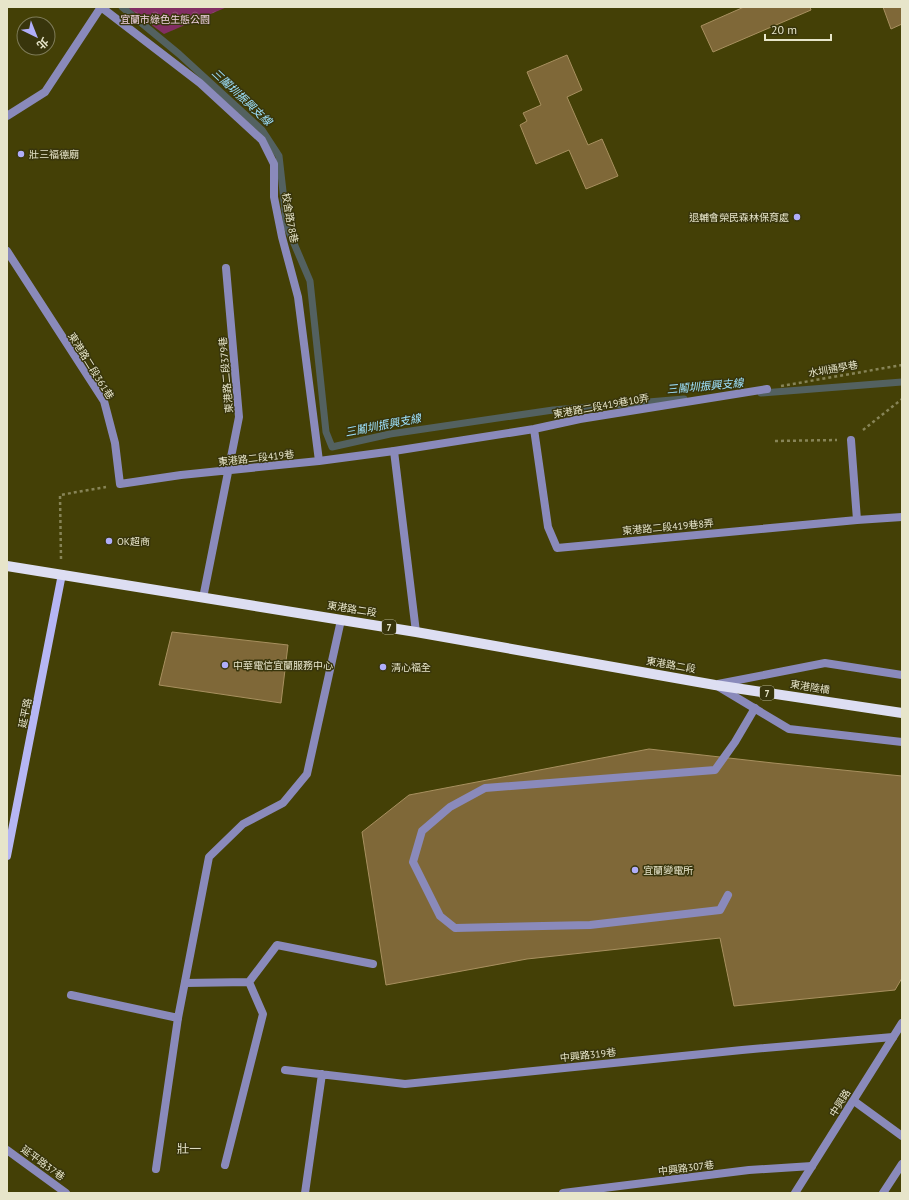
<svg xmlns="http://www.w3.org/2000/svg" width="909" height="1200" font-family="'PT Sans','Noto Sans TC',sans-serif">
<defs>
<pattern id="park-crowns" width="20" height="18" patternUnits="userSpaceOnUse"><rect width="20" height="18" fill="#812e63"/><path d="M2 6a3 3 0 1 1 6 0M12 15a3 3 0 1 1 6 0" fill="none" stroke="#934c78"/></pattern>
</defs>
<rect width="100%" height="100%" fill="#444006"/>
<!-- park -->
<path fill="url(#park-crowns)" d="M127,7H227L164,34Z"/>
<g fill="none" stroke-linecap="round" stroke-linejoin="round">
<!-- stream -->
<path stroke="#536160" stroke-width="7" d="M122,7L179,54L262,130L279,156L287,227L310,281L326,432L332,447L390,434L553,410L684,399
M761,393L902,382"/>
</g>
<!-- building -->
<path fill="#7f6838" stroke="#a8905f" d="M744,7H810L811,10L713,52L701,26Z
M883,7H902V24L891,29Z
M567,55L582,90L567,97L588,145L602,139L618,176L586,189L569,150L536,164L520,125L527,121L523,113L541,105L527,72Z
M172,632L288,645L281,703L159,685Z
M649,749L773,763L902,776V978L895,990L734,1006L720,938L527,959L386,985L362,832L409,795Z"/>
<g fill="none" stroke-linecap="round" stroke-linejoin="round">
<!-- path -->
<path stroke="#878457" stroke-width="2.5" stroke-dasharray="3 3" stroke-linecap="butt" d="M781,386L902,365
M863,430L902,399
M775,441L837,440
M61,559L60,495L106,487"/>
<!-- service -->
<path stroke="#8a8abb" stroke-width="8" d="M101,7L200,83L262,140L274,164V197L282,237L298,297L319,461
M7,116L45,92L101,7
M7,251L104,401L115,443L120,484L181,475L319,461L394,451L534,429L580,419L767,389
M534,429L548,527L557,548L857,520L902,517
M851,440L857,520
M203,598L239,417L226,268
M728,895L720,910L590,925L455,928L440,916L413,862L422,831L450,807L485,788L715,770L735,742L755,708
M185,983L249,982L277,945L373,964
M285,1070L405,1084L742,1050L893,1037
M854,1101L902,1136
M7,1150L66,1193
M225,1165L263,1014L249,982
M156,1169L178,1018
M305,1193L322,1074
M563,1193L749,1170L812,1166
M883,1193L902,1164"/>
<!-- minor -->
<path stroke="#8a8abb" stroke-width="8" d="M394,451L416,632
M718,684L825,663L902,675
M719,687L789,729L902,742
M71,995L178,1018L209,857L243,824L283,803L307,774L341,620
M795,1193L902,1023"/>
<!-- secondary -->
<path stroke="#b6b6f4" stroke-width="8" d="M7,856L62,574"/>
<!-- primary -->
<path stroke="#dddef2" stroke-width="10" d="M7,566L416,632L715,685L902,713"/>
</g>
<!-- markers -->
<g fill="#b0aefa" stroke="#38350c" stroke-width="1.5">
<circle cx="21" cy="154" r="4"/>
<circle cx="797" cy="217" r="4"/>
<circle cx="109" cy="541" r="4"/>
<circle cx="225" cy="665" r="4"/>
<circle cx="383" cy="667" r="4"/>
<circle cx="635" cy="870" r="4"/>
</g>
<g text-anchor="middle" dominant-baseline="central" stroke-width="3" stroke-linejoin="round" paint-order="stroke">
<!-- shield labels -->
<g fill="#38350c" stroke="#b2b091" stroke-width="1">
<rect x="382" y="620" width="14" height="14" rx="3"/>
<rect x="760" y="686" width="14" height="14" rx="3"/>
</g>
<g font-size="9" font-weight="bold" fill="#e7e5ca">
<text x="389" y="627">7</text>
<text x="767" y="693">7</text>
</g>
<!-- park labels -->
<g font-size="10" fill="#f1d3e3" stroke="#38350c">
<text x="165" y="19">宜蘭市綠色生態公園</text>
</g>
<!-- poi labels -->
<g font-size="10" fill="#e7e5ca" stroke="#38350c" text-anchor="start">
<text x="29" y="154">壯三福德廟</text>
<text x="789" y="217" text-anchor="end">退輔會榮民森林保育處</text>
<text x="117" y="541">OK超商</text>
<text x="233" y="665">中華電信宜蘭服務中心</text>
<text x="391" y="667">清心福全</text>
<text x="643" y="870">宜蘭變電所</text>
</g>
<!-- street labels -->
<g font-size="10" fill="#e7e5ca" stroke="#38350c">
<text transform="translate(290 218) rotate(80)">校舍路78巷</text>
<text transform="translate(91 366) rotate(58)">東港路二段361巷</text>
<text transform="translate(833 369) rotate(-10)">水圳通學巷</text>
<text transform="translate(226 375) rotate(-95)">東港路二段379巷</text>
<text transform="translate(601 406) rotate(-10)">東港路二段419巷10弄</text>
<text transform="translate(256 458) rotate(-6)">東港路二段419巷</text>
<text transform="translate(668 527) rotate(-5)">東港路二段419巷8弄</text>
<text transform="translate(352 609) rotate(9)">東港路二段</text>
<text transform="translate(671 665) rotate(10)">東港路二段</text>
<text transform="translate(810 687) rotate(9)">東港陸橋</text>
<text transform="translate(25 713) rotate(-79)">延平路</text>
<text transform="translate(588 1055) rotate(-6)">中興路319巷</text>
<text transform="translate(840 1103) rotate(-58)">中興路</text>
<text transform="translate(43 1163) rotate(36)">延平路37巷</text>
<text transform="translate(686 1168) rotate(-7)">中興路307巷</text>
</g>
<!-- water labels -->
<g font-size="11" font-style="italic" fill="#9de0fb" stroke="#38350c">
<text transform="translate(242 97) rotate(43)">三鬮圳振興支線</text>
<text transform="translate(705 386) rotate(-5)">三鬮圳振興支線</text>
<text transform="translate(383 425) rotate(-11)">三鬮圳振興支線</text>
</g>
<!-- quarter labels -->
<g font-size="12" fill="#e7e5ca" stroke="#38350c">
<text x="189" y="1148">壯一</text>
</g>
</g>
<!-- border -->
<rect width="909" height="1200" fill="none" stroke="#e7e5ca" stroke-width="16"/>
<!-- north arrow -->
<g transform="translate(36 36) rotate(137)"><circle r="19" fill="#38350c" stroke="#7e7b58"/>
<path d="M0-3L7 15L0 10L-7 15Z" fill="#b0aefa"/>
<text y="-6" font-size="11" font-weight="bold" text-anchor="middle" fill="#e7e5ca">北</text>
</g>
<!-- scale -->
<path d="M765 34v6h66v-6" fill="none" stroke="#e7e5ca" stroke-width="2"/>
<text x="771" y="34" font-size="12" fill="#e7e5ca" stroke="#38350c" stroke-width="3" paint-order="stroke">20 m</text>
</svg>
